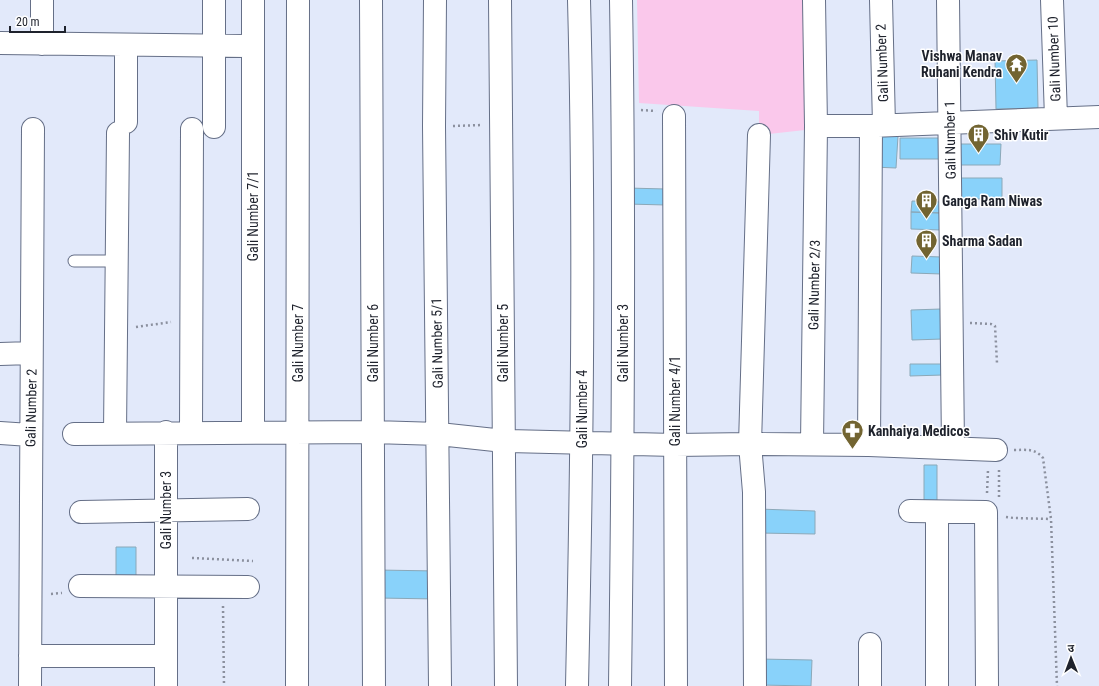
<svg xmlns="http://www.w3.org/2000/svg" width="1099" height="686" font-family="'Roboto Condensed','Noto Sans Devanagari',sans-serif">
<rect width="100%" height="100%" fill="#e2e9fa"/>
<!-- green -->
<path fill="#fac8eb" d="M637,0H812L814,129L759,135V111L639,103Z"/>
<!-- building -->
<path fill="#89d2fa" stroke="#8ba8b8" d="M1037,60L1038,108L996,109L995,61Z
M875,135L898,136L896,168L873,167Z
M900,138H946V159H900Z
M955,144H1001L1000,165H955Z
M956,178H1002V199H956Z
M627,188L666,189V205L627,204Z
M912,201L942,202V213L911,212Z
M911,212L942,213L941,230L911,229Z
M912,256L942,257V274L911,273Z
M941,309L943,339L912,340L911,310Z
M910,364H942L943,375L910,376Z
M924,465H937V501H924Z
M758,509L815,511V534L758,533Z
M116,547H136V578H116Z
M378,570L437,571V599L378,598Z
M759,659L812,660L811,686L759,685Z"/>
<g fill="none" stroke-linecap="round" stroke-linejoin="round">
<defs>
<path id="lane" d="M74,261H116"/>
<path id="street" d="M42,0V44
M214,0V127V112
M253,0V432
M371,0L374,686
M435,0L434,126L440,686
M500,0L506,686
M881,0L884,125
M948,0L953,447
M1052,0L1056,118
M0,43L246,46
M674,116L676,686
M126,122V46
M816,126H871L1099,117
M0,354L31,353
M166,432V686
M191,432L192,129
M0,433L30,435
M115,433L118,133
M74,434L373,432L439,434L504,441L675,445L750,444L869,445L996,450
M812,444L816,126L814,0
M869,445L871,126
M910,511L986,512L987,686
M81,512L248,509
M937,512V686
M80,586L248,587
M30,656H166
M30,686L33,129
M297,686L298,0
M577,686C582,457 585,229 579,0
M620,686C623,457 625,229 621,0
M755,686L754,492L750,444L759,135
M870,686V644"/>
</defs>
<!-- lane casing -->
<use href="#lane" stroke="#656f87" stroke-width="13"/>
<!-- street casing -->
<use href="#street" stroke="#656f87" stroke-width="24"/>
<!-- path -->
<path stroke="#8b909e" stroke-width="2.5" stroke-dasharray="2 3" stroke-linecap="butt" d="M641,110L656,111
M453,126L482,125
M970,323L991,324L995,326L997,363
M136,327L171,322
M1014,450C1026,450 1035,448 1043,458L1051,519L1057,686
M987,493L988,470
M999,497V470
M1006,517L1014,518L1051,519
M192,558L253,561
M51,594L62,593
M223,606L224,686"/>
<!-- lane -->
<use href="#lane" stroke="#fff" stroke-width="11"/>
<!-- street -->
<use href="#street" stroke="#fff" stroke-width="22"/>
</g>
<!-- icons -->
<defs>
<symbol id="temple-pin" viewBox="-11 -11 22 30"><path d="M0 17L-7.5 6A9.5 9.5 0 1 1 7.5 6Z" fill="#726431" stroke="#fff"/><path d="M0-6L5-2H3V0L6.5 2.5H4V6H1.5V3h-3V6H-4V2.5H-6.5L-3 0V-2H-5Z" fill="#fff"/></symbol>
<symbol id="building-pin" viewBox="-11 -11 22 30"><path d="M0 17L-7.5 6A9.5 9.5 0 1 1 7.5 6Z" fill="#726431" stroke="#fff"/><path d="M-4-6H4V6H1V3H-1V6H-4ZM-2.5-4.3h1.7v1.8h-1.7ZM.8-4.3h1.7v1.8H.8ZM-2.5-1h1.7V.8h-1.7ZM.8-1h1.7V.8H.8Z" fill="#fff"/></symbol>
<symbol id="pharmacy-pin" viewBox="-11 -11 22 30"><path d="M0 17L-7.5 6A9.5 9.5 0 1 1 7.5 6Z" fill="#726431" stroke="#fff"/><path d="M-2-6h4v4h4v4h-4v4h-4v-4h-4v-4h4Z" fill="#fff"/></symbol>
</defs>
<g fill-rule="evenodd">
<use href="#temple-pin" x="1004" y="52" width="25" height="34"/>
<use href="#building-pin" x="966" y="122" width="25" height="34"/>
<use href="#building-pin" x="914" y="188" width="25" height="34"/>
<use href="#building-pin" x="914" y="228" width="25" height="34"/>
<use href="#pharmacy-pin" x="840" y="418" width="25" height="34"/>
</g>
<g text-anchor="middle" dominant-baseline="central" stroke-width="3" stroke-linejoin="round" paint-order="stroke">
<!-- poi labels -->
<g font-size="14" font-weight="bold" fill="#1e222c" stroke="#fff" text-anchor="start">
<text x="1002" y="56" text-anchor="end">Vishwa Manav<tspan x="1002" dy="16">Ruhani Kendra</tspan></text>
<text x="994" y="135">Shiv Kutir</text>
<text x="942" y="201">Ganga Ram Niwas</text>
<text x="942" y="241">Sharma Sadan</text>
<text x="868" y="431">Kanhaiya Medicos</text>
</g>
<!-- street labels -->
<g font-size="14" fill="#1e222c" stroke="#fff">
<text transform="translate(1054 59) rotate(-92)">Gali Number 10</text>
<text transform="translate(882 63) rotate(-92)">Gali Number 2</text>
<text transform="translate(950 140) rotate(-91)">Gali Number 1</text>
<text transform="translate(253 216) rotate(-90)">Gali Number 7/1</text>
<text transform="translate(814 285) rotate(-89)">Gali Number 2/3</text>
<text transform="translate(298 343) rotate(-90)">Gali Number 7</text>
<text transform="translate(373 343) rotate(-90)">Gali Number 6</text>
<text transform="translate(437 343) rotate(-91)">Gali Number 5/1</text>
<text transform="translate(503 343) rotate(-90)">Gali Number 5</text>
<text transform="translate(623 343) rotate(-90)">Gali Number 3</text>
<text transform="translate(675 401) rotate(-90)">Gali Number 4/1</text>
<text transform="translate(31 408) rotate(-89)">Gali Number 2</text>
<text transform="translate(582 409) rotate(-90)">Gali Number 4</text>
<text transform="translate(166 510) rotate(-90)">Gali Number 3</text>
</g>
</g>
<!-- north arrow -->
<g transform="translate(1071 658) rotate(359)" stroke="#ffffff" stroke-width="3" paint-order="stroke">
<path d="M0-3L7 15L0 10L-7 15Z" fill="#1e222c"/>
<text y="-6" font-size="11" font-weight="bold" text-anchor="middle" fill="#1e222c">उ</text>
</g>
<!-- scale -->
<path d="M10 26v6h55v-6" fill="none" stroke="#1e222c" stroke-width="2"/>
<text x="16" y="26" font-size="12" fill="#1e222c" stroke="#ffffff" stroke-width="3" paint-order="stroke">20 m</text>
</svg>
